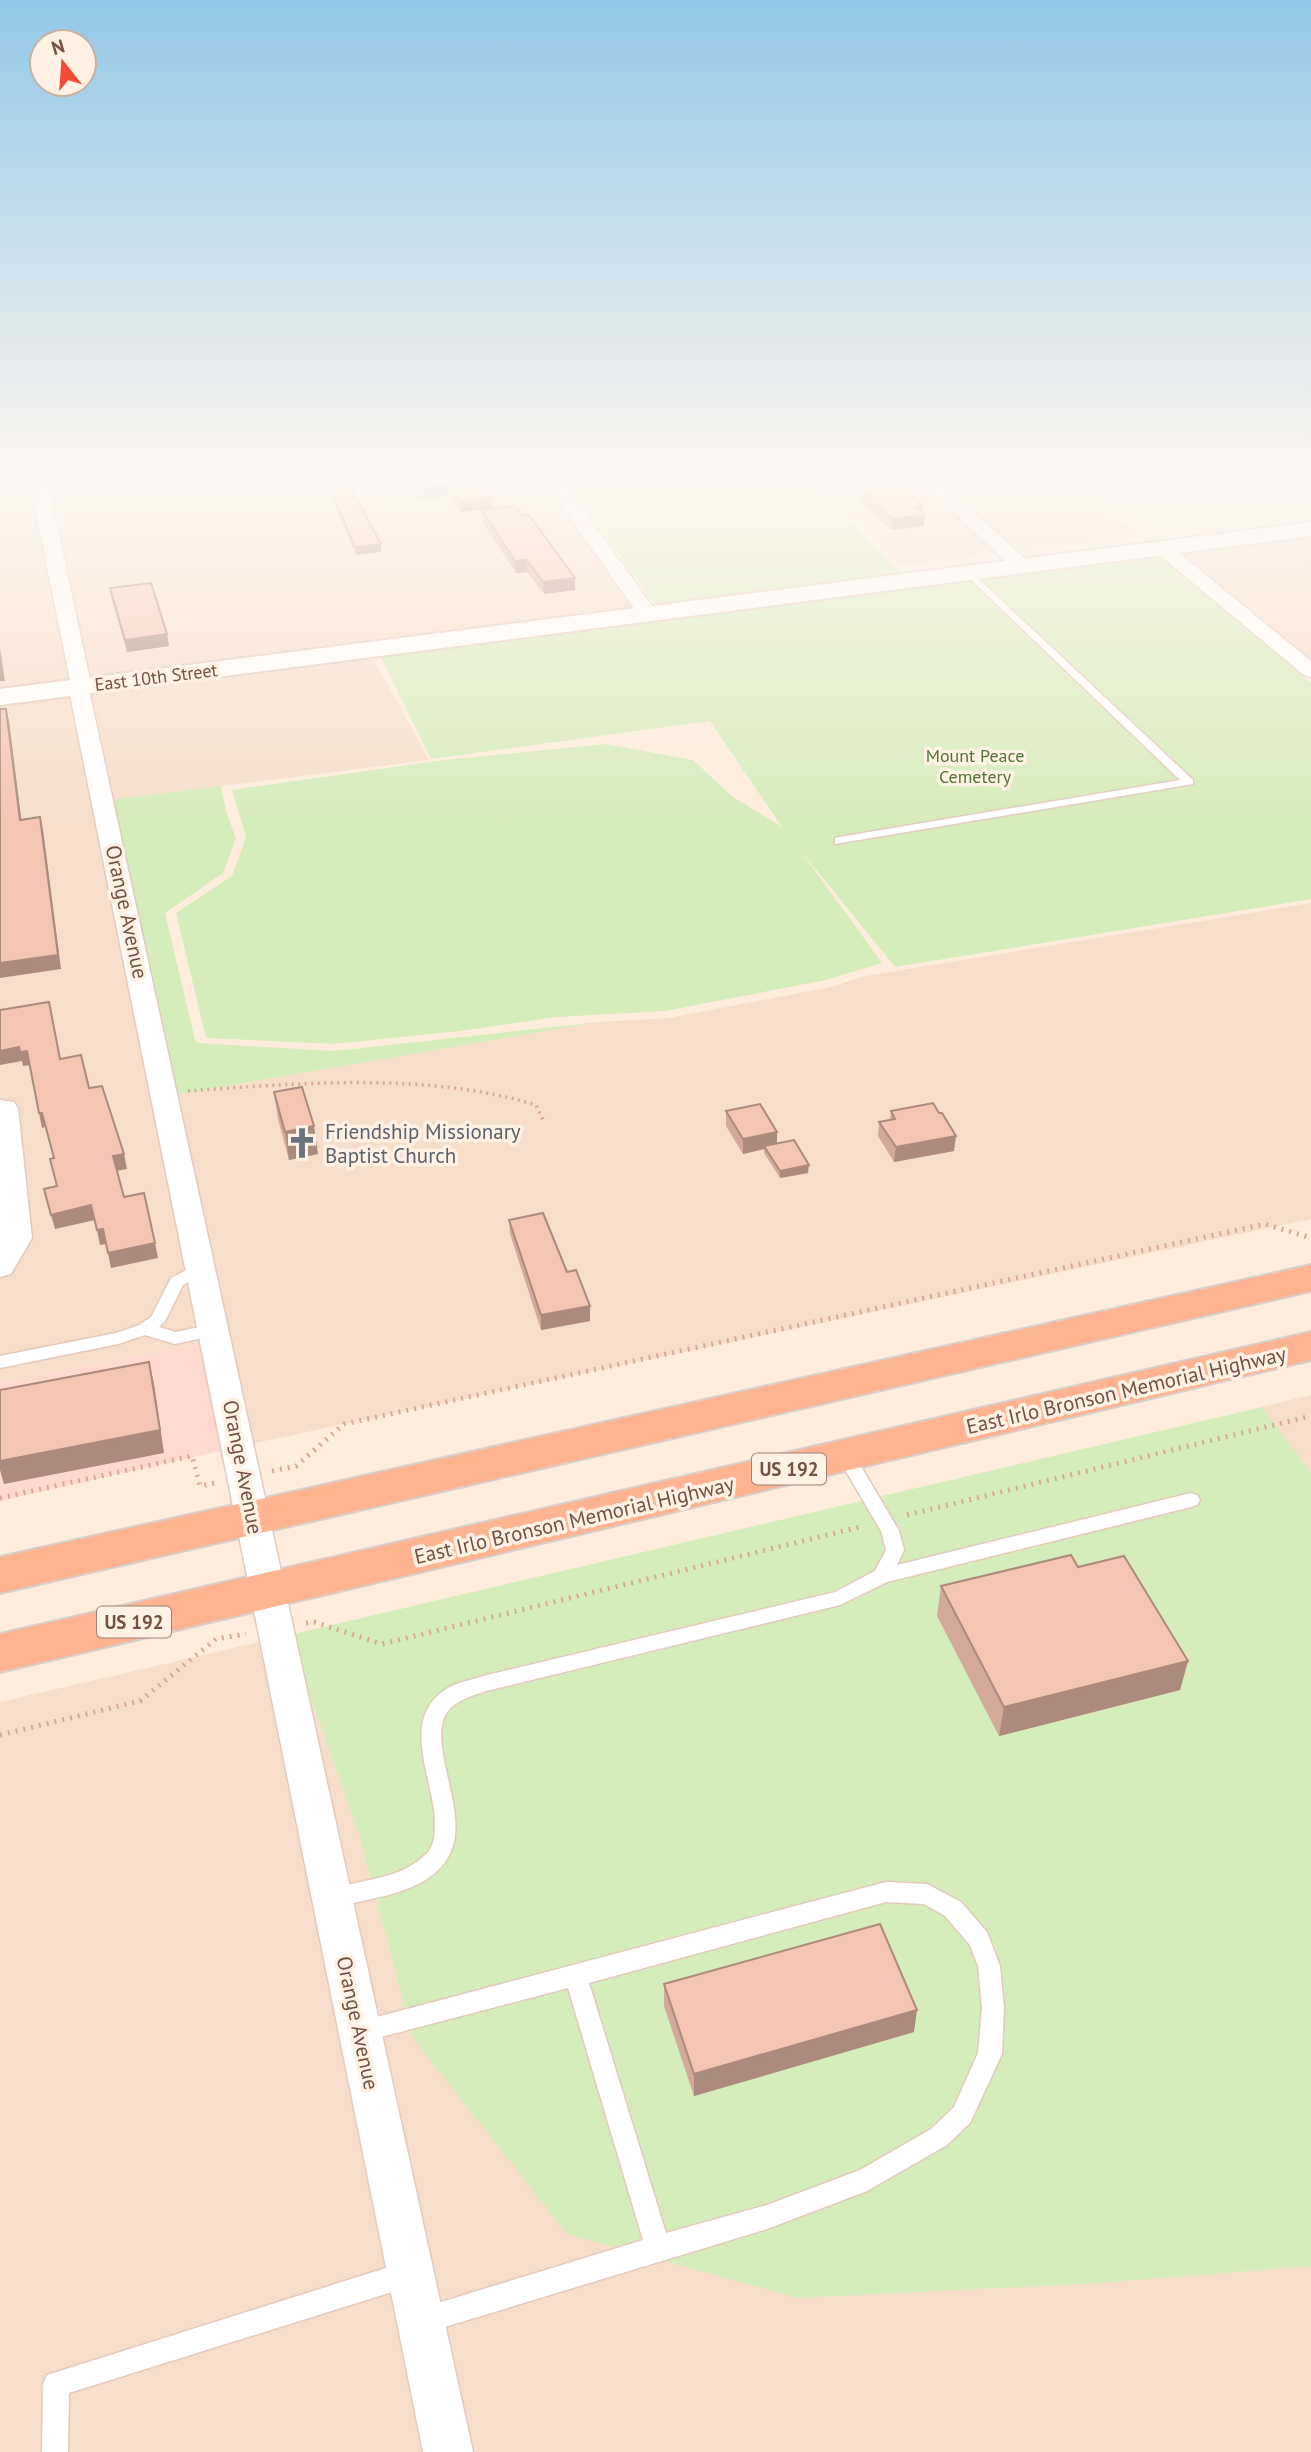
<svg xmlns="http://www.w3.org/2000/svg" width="1311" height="2452" font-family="'PT Sans',sans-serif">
<rect width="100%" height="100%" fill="#feeddd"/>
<!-- residential -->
<path fill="#f6decb" d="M0,483H561L649,608L0,692Z
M818,483H1073L1138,536L900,567Z
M1311,533V672L1165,553Z
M371,654L429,760L111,800L175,1095L598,1022L669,1018L831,987L865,976L1311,903V1219L251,1444L227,1338L0,1383V702Z
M1311,1395V1473L1262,1407Z
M289,1635L359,1835L413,2038L798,2298L1099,2283L1311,2266V2452H0V1702Z"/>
<!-- commercial -->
<path fill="#ffd8d0" d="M228,1338L251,1444L0,1501V1383Z"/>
<!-- green -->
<path fill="#d5ecbb" d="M568,483H813L903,576L657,607Z
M1158,554L1311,683V899L895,967L797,846L882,963L826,980L665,1011L557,1017L460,1031L333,1044L206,1038L176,913L232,876L246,837L232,790L436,761L605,744L693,760L733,797L782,827L710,721L431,759L379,653Z
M221,786L226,812L236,838L223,873L165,913L195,1040L198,1043L334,1051L598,1022L175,1095L111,800Z
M1262,1407L1311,1473V2266L1099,2283L798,2298L567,2234L413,2038L359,1835L289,1635Z"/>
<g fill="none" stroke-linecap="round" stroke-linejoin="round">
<defs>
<path id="service" d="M968,569L1193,780V784L835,844V838L839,837L1180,780L965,574L963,572Z
M202,1262L210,1267L208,1271L183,1285L165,1321L159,1327L175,1332L215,1324L221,1326L223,1330L221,1334L175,1344L145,1335L118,1344L0,1368V1356L116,1333L139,1325L151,1317L171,1278Z
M846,1450L852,1451L899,1531L904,1550L897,1565L1191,1493L1197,1495L1200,1500L1197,1505L1191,1507L887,1582L840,1605L486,1691C471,1696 453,1701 445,1716C440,1725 441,1738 442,1747C448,1797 479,1851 420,1883C394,1897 361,1900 332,1908L324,1905L321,1898L324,1891C358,1879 402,1881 428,1852C435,1844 435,1832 435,1822C434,1778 398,1718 448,1688C458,1682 472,1680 483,1676L835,1592L875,1571L886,1550L881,1531L837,1456L840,1451Z
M886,1882L927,1884L961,1902L987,1932L1000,1966L1004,2008L1002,2054L970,2123L947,2145L867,2191L767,2229L425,2333L416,2329L412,2320L416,2311L425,2307L643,2240L568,1988L362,2042L354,2039L351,2031L354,2023ZM886,1902L924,1904L945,1916L970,1945L978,1966L982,2008L978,2053L954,2107L931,2129L860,2170L767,2205L666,2233L589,1983Z
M408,2261L417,2265L421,2274L417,2283L408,2287L69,2393L68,2452H42L43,2384L47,2375Z"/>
<path id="minor" d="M30,483H48L90,680V695L473,2452H423L70,695V680Z
M546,483H564L657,613L654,617H640Z
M923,483H942L1029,562L1031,566L1029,570H1015Z
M1162,543L1168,544L1311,661V677L1304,675L1156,552L1153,548L1156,544Z
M0,1100L14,1102L18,1108L32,1238L11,1274L0,1277Z"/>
<path id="tertiary" d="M1311,522V536L0,705V689Z"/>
<path id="trunk" d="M1311,1265V1291L0,1593V1557Z
M1311,1332V1360L0,1672V1634Z"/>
</defs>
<!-- service casing -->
<use href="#service" stroke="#e4cabc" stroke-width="3"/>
<!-- minor casing -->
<use href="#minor" stroke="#e4cabc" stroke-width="3"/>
<!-- tertiary casing -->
<use href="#tertiary" stroke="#e4cabc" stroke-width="4"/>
<!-- trunk casing -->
<use href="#trunk" stroke="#d8cecb" stroke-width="4"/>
<!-- path-far1 -->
<path stroke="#d9a997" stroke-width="3.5" stroke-dasharray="2 4.5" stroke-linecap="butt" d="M188,1091C299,1083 429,1072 536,1105L544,1122"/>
<!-- path -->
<path stroke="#d9a997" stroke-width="5" stroke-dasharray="2 6" stroke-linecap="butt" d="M272,1471L296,1466L344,1424L1265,1224L1311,1238
M0,1498L192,1456L200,1486L215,1483
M907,1515L1311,1416
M306,1623L314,1622L382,1644L864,1526
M0,1735L140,1701L216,1639L246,1634"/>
<!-- service -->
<use href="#service" fill="#fff" fill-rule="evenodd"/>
<!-- minor -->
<use href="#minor" fill="#fff" fill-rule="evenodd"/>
<!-- tertiary -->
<use href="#tertiary" fill="#fff" fill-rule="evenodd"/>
<!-- trunk -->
<use href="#trunk" fill="#feb491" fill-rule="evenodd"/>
</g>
<!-- wall -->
<path fill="#d3a99a" d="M320,483H348L381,544V552L356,555L337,510Z
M409,483H483L493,508L460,512L451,496L418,500Z
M843,483H899L924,526L891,530L856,498Z
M482,510L522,516L575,590L544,594L527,572L516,573L482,522Z
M110,588L167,634L169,646L127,652L112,600Z
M274,1092L318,1154L289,1160L278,1119Z
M726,1111L777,1143L808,1173L780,1178L764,1153V1149L743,1154L726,1126Z
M891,1111L954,1151L894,1162L878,1136L879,1122L890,1120Z
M509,1220L567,1272L590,1321L541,1330L510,1234Z
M1078,1567L1188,1661L1180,1690L999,1736L937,1616L941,1586Z
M664,1984L914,2032L694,2096L664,2006Z"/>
<!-- shaded-wall -->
<path fill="#ac8a7d" d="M450,486L451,496L418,500L417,489Z
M492,497L493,508L460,512V501Z
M923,506L922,515H925L924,526L891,530L892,519L916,507Z
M381,544V552L356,555L355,547Z
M527,560V572L516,573L515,561Z
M575,578V590L544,594L543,582Z
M167,634L169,646L127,652L125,640Z
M0,648L5,681H0Z
M6,709L9,721L23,833L20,820Z
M40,817L43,830L61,969L0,978V963Z
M19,1047L27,1051L31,1065L23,1066L22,1061L0,1065V1051Z
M39,1113H42L45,1127L42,1128Z
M314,1126L318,1154L289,1160L285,1132Z
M777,1132V1146H764V1149L743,1154V1139Z
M956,1136L954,1151L894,1162L896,1147Z
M124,1154L127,1169L116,1171L113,1156Z
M809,1165L808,1173L780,1178V1171Z
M91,1205L95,1220L55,1229L51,1215Z
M103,1229L106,1244L100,1245L97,1230Z
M155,1243L158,1258L111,1268L108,1253Z
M590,1306V1321L541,1330V1315Z
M149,1362L154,1384L164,1453L4,1484L0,1470V1461Z
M1188,1661L1180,1690L999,1736L1004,1707Z
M917,2010L914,2032L694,2096V2074Z"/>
<!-- building -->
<path fill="#f5c5b3" stroke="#ac8a7d" stroke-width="2" d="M324,483H348L381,544L355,547L336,502Z
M414,483H483L492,497L460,501L450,486L417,489Z
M853,483H899L923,506L916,507L925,515L892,519Z
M515,506L522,516L529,515L575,578L543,582L527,560L515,561L482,510Z
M151,583L167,634L125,640L110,588Z
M0,654L2,670H0Z
M0,709H6L20,820L40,817L58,955L0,963Z
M49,1002L60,1059L81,1055L89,1088L102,1086L124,1154L113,1156L124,1197L144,1193L155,1243L108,1253L103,1229L97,1230L91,1205L51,1215L44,1189L57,1186L50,1159L54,1158L42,1113H39L27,1051L20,1052L19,1047L0,1051V1010Z
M302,1087L314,1126L285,1132L274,1092Z
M933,1103L939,1113H942L956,1136L896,1147L879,1122L895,1119L891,1111Z
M760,1104L777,1132L743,1139L726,1111Z
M794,1140L809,1165L780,1171L764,1146Z
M543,1213L567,1272L576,1270L590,1306L541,1315L509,1220Z
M149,1362L160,1430L0,1461V1390Z
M1071,1555L1078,1567L1124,1556L1188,1661L1004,1707L941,1586Z
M880,1924L917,2010L694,2074L664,1984Z"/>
<!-- sky -->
<linearGradient id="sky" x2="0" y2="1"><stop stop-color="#92c8e8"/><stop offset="0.58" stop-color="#fff7f0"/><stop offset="1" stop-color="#fff7f0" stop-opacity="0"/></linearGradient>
<rect width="1311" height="826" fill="url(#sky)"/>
<!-- icons -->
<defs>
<symbol id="church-bare" viewBox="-9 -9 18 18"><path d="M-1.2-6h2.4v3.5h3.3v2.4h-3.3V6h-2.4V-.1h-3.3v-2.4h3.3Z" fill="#6b7280" stroke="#fff2e5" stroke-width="2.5" paint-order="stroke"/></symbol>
</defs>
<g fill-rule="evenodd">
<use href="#church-bare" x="280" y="1121" width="44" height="44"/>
</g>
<g text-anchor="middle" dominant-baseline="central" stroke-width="7" stroke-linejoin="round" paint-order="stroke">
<!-- far-street labels -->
<g font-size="18" fill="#755044" stroke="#fff2e5">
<text transform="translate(156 677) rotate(-7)">East 10th Street</text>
</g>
<!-- far-park labels -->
<g font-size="18" fill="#527539" stroke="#fff2e5">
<text x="975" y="755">Mount Peace<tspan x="975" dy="21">Cemetery</tspan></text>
</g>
<!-- shield labels -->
<g fill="#fff2e5" stroke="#9e8174" stroke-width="2">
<rect x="752" y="1453.5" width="74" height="31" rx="5"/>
<rect x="97" y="1606.5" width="74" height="31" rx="5"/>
</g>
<g font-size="19" font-weight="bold" fill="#755044">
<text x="789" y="1469">US 192</text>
<text x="134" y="1622">US 192</text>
</g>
<!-- street labels -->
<g font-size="21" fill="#755044" stroke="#fff2e5">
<text transform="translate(127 912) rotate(78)">Orange Avenue</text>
<text transform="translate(1126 1390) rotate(-13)">East Irlo Bronson Memorial Highway</text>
<text transform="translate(243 1467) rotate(79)">Orange Avenue</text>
<text transform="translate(574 1520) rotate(-13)">East Irlo Bronson Memorial Highway</text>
<text transform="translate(358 2023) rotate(78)">Orange Avenue</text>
</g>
<!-- worship labels -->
<g font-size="21" fill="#5b616d" stroke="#fff2e5" text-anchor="start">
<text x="325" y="1131">Friendship Missionary<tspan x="325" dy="24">Baptist Church</tspan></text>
</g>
</g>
<!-- north arrow -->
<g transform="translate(63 63) rotate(343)"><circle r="33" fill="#fff2e5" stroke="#c8b1a5" stroke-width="2"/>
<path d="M0-5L12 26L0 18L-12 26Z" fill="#f24c38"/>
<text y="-10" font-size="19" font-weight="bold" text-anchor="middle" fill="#755044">N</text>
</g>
</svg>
